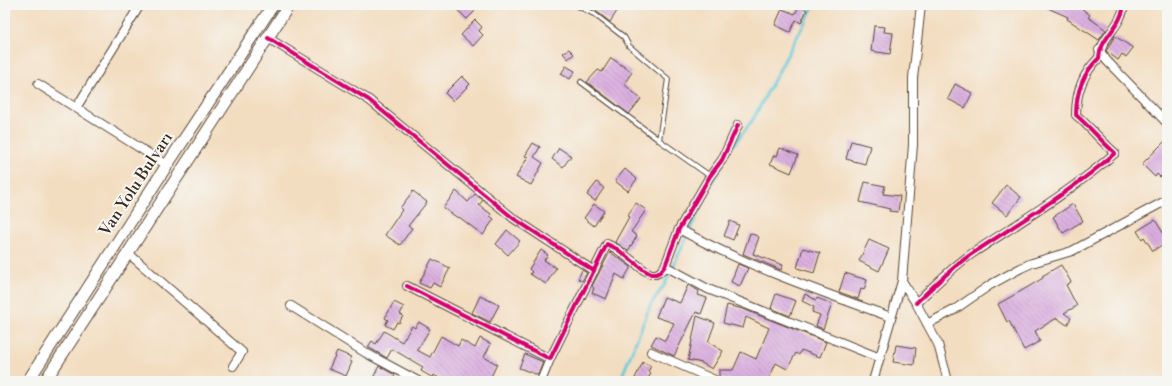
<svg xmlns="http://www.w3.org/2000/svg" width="1172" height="386" font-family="'Libre Bodoni',serif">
<defs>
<pattern id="building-back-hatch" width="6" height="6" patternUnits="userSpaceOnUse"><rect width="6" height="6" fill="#daafe0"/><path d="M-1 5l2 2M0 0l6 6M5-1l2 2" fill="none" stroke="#b28fb5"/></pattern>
</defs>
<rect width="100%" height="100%" fill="#f6f6f2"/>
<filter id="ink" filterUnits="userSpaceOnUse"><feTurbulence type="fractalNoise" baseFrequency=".025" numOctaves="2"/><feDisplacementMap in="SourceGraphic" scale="8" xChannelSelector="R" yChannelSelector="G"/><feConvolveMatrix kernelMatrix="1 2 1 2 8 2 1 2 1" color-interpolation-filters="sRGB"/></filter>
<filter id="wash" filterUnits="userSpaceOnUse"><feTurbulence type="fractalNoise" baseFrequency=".012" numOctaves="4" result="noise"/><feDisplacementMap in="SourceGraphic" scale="16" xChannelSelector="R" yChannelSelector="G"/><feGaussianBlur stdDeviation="0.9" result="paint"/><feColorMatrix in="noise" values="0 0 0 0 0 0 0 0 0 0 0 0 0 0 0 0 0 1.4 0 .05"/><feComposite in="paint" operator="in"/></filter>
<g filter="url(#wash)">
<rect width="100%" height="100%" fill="#f3ddc0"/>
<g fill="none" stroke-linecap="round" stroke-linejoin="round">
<!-- stream -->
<path stroke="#5ec7d9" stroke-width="3" d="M731,148L752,121L814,5
M620,381L651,304L665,284L702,204L709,186L723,164"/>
</g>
<g id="blocks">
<!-- building -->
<path fill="url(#building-back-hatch)" d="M452,5H469L475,11L467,19Z
M600,5H621L610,22L596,11Z
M1041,5H1077L1090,15L1088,17L1106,30L1099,40L1067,19L1068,17Z
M799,6L807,10L801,23L796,20L790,32L775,25L782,9L795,14Z
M475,20L482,27L479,31L483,35L473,46L461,35Z
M874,26L885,27L884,32L893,33L890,54L871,51Z
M1115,36L1133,48L1126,57L1122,54L1118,60L1106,51Z
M569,49L574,54L568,59L563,53Z
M611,58L632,72L624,84L641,99L629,114L587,82L598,70L602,72Z
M566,66L575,71L570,79L561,74Z
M462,76L470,84L453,101L445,93Z
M955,84L972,93L965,108L948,99Z
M1167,139V170L1160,177L1157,174L1155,177L1142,164Z
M851,141L870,146L865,164L846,159Z
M533,143L540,147L534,157L543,163L531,185L516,177L528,157L525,156Z
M559,148L571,156L563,167L552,159Z
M780,148L798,155L791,173L770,164L774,155L777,156Z
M625,169L637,179L628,191L615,181Z
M597,182L604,188L595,201L587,195Z
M865,182L885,186L883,194L900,196L898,212L889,211L890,209L860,202Z
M1006,185L1021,197L1007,215L992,203Z
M413,191L427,202L408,226L412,228L400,245L385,235L402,210L400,208Z
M456,191L468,202L475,194L483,200L479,205L491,214L490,216L494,219L483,235L459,217L458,218L443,208Z
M636,203L646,210L631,232L637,236L628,251L615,242L629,217L627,216Z
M594,204L604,211L594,226L584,218Z
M1073,204L1083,221L1063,233L1053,217Z
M1155,220L1167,239V241L1153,251L1144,237L1142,239L1137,231Z
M730,221L739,225L733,240L724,236Z
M507,230L520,241L508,255L496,244Z
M750,233L759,237L753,254L783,265L781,270L743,254Z
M869,240L889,249L879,271L859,261Z
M803,248L820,253L814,273L797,268Z
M541,250L548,255L544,260L556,268L546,284L530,274L532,272L529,269Z
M610,252L631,267L624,279L616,274L606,299L592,293L594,288L592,286Z
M432,259L450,268L440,287L433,283L430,288L419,283Z
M738,264L748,268L740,286L731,282Z
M1061,265L1071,282L1066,285L1077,306L1064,313L1071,318L1067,325L1057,318L1035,331L1040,341L1024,350L1009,321L1007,322L998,304L1023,290L1043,278L1042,276Z
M582,270L587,273L582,281L578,279Z
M845,273L867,280L864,290L861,289L858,299L839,292Z
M688,285L699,291L698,295L707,298L701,314L696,312L674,356L651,345L656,336L665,341L674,323L656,317L664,297L680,303Z
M776,294L796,301L790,316L771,308Z
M805,294L816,300L817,298L832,304L823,329L816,326L820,315L812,312L814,307L802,301Z
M480,296L499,305L490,322L472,313Z
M394,302L404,307L400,314L403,316L399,323L397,322L393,329L385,325L388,320L385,318Z
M727,305L743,309L826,342L820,357L801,350L799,355L796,353L787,369L776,363L768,381H732L722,378L719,376V370H733L741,352L756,359L769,328L746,317L743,328L723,323Z
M697,316L715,323L708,342L723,351L712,369L702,363L688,360Z
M419,322L430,329L417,350L430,357L441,336L458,346L461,340L475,348L480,338L491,344L484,357L497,364L489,381H444L434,375L433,378L421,371L423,367L392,349L387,358L368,347L372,341L376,344L384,331L402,342L412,326L415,328Z
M896,345L916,348L914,365L893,362Z
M337,351L351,357L349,360L352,362L346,376L329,369Z
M525,354L543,362L538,375L519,368Z
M643,362L651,366L648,372L651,373L647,381H641L635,378Z
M379,366L395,375L392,381H384L374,376Z"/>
</g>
</g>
<g filter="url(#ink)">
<use href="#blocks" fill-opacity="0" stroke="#574536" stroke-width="1"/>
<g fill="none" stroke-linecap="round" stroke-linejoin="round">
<defs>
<path id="lane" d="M576,5L594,14L624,37L629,46L668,79L659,140L710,176
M581,82L659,140"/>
<path id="street" d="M268,38L369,100L513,218L594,271
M1099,50L1107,61L1167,123
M38,84L167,165
M76,108L140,5
M679,229C746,266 819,291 891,317
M128,253L242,352L233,366
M665,266L708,289L880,358
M902,281L916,303L938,344L948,381
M407,286L550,359L607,244L617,249L644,270L651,274H656L660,272L665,266L679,229L710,176L722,160L738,125
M916,303C934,286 955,264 976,251C1023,220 1073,190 1115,153C1101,141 1090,127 1076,115C1076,94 1083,73 1099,58C1100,38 1122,26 1124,5
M291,306L366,353L418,381
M927,324L954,310L990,285L1021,268L1032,263L1072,251L1167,200
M651,352L717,381
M541,381L550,359
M873,381L902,281L913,145V78L921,5"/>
<path id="secondary" d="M28,381L167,165L273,5
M45,381L289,5"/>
</defs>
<!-- lane casing -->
<use href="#lane" stroke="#574536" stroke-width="6"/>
<!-- street casing -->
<use href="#street" stroke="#574536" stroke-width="10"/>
<!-- secondary casing -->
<use href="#secondary" stroke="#574536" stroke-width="13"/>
<!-- lane -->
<use href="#lane" stroke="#fff" stroke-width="4"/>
<!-- street -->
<use href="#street" stroke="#fff" stroke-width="8"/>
<!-- secondary -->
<use href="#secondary" stroke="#fff" stroke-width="11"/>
<defs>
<path id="cycleway" d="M268,38L369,100L513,218L594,271
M407,286L550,359L607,244L617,249L644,270L651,274H656L660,272L665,266L679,229L710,176L722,160L738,125
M916,303C934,286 955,264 976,251C1023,220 1073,190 1115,153C1101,141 1090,127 1076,115C1076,94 1083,73 1099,58C1100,38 1122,26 1124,5"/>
</defs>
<!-- cycleway casing -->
<use href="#cycleway" stroke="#f6f6f2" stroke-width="6"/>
<!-- cycleway -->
<use href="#cycleway" stroke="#d6006c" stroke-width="4"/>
</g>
</g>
<g text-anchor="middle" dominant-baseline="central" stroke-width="4" stroke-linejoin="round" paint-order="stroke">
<!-- street labels -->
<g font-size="16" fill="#3b2a1e" stroke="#f6f6f2">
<text transform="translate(136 184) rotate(-57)">Van Yolu Bulvarı</text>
</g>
</g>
<!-- margin -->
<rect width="1172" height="386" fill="none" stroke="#f6f6f2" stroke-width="20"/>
</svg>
